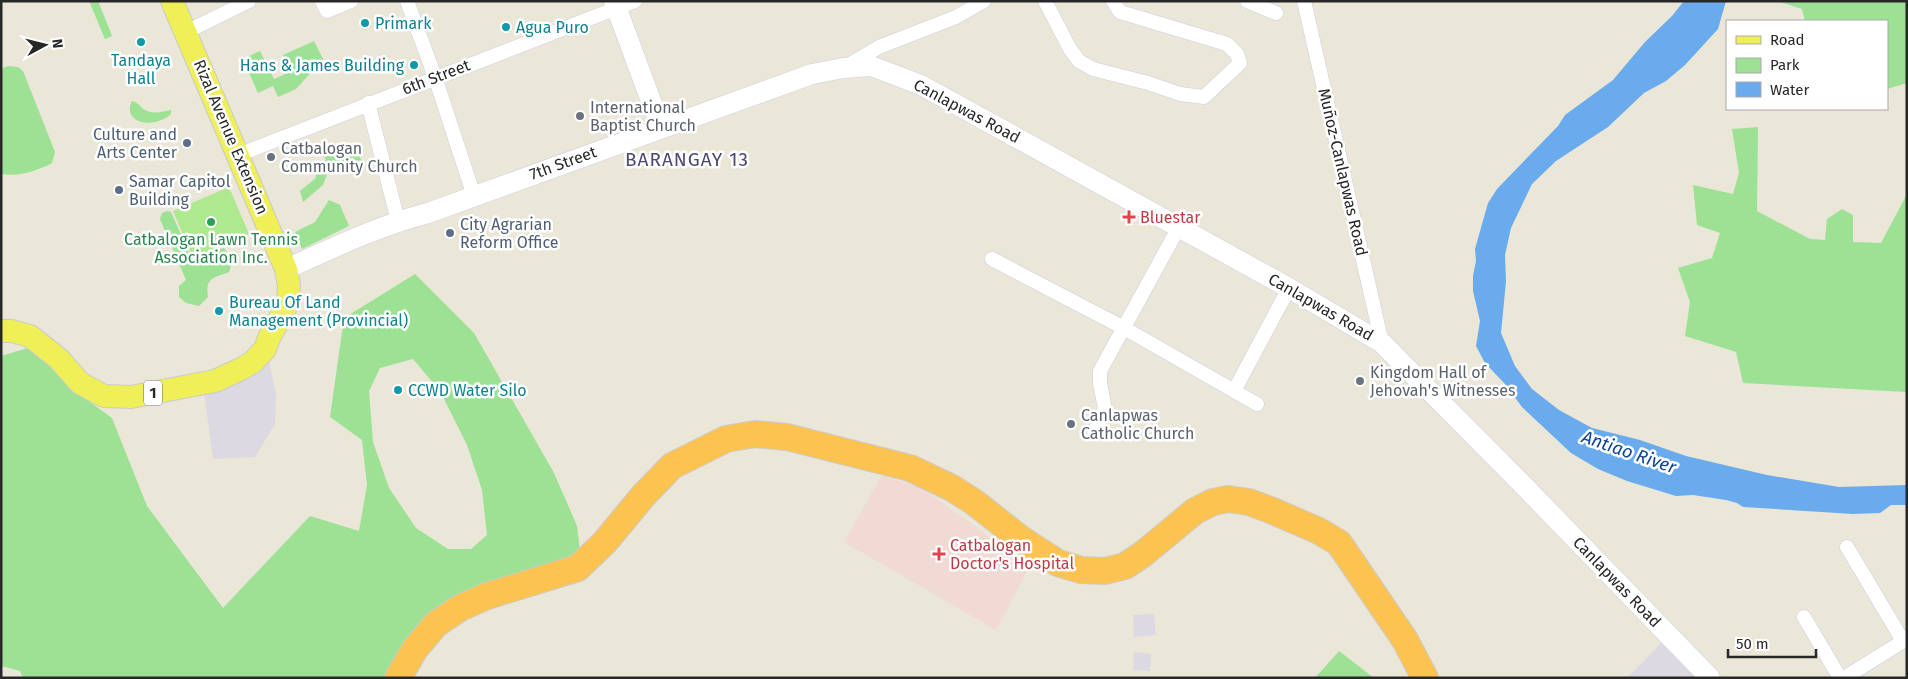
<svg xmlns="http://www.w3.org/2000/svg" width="1908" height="679" font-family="'Fira Sans',sans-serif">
<rect width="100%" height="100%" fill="#eae6d8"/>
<!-- industrial -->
<path fill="#ddd9e2" d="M269,361L276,394L275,424L255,457L213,459L204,392Z
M1154,614L1156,635L1134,637L1133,615Z
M1668,636L1711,678H1627Z
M1134,652L1151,654L1150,671L1133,670Z"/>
<!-- medical -->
<path fill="#f1dad4" d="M882,475L923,489L1030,566L996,630L844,542Z"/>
<!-- green -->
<path fill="#9ce194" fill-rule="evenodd" d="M89,1H98L112,36L105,39Z
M1777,1H1907V83L1887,89V21H1805L1802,9Z
M314,41L323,59L296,89L278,97L273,86L258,93L243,59L260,51L274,79L290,72L283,55Z
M8,66L18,67L23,71L55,152L52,163C37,171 19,177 1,174V69Z
M132,101C137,102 138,104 142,108C150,115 162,112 171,110V114C154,130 121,123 132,101Z
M1758,127L1757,211L1810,239L1825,240L1827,219L1842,209L1853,215V242L1881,243L1907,194V392L1743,383L1736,352L1685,336L1690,302L1678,268L1712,258L1720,233L1697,225L1693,185L1733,194L1739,173L1732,129Z
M327,148L336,156L357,149L361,160L328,171L323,185L303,202L300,191L316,178L314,166L326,160L321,150Z
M329,200L340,205L349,226L302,249L295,232L315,222Z
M167,211L171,212L192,260L224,248C230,257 233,262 229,272C213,278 205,278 208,297L199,306L186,303L179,297V286L186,280L160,219L162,213Z
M415,274L474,333L554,473L577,526L580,551L550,566L457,594L414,633L384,678H23L20,671L1,666V356L31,347L68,386L112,418L147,506L223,608L310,516L359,531L367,485L362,440L330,417L344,318ZM413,359L440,391L467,445L482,490L487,535L471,549H448L416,528L389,488L373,442L369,391L380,368Z
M1339,651L1374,678H1315Z"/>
<!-- pitch -->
<path fill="#aee88f" d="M229,187L249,234L193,258L173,211Z"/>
<!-- water -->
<path fill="#6aabed" d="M1684,1H1726L1718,29L1685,65L1666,81L1644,93L1608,127L1556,161L1532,184L1511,228L1505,255L1506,281L1501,333L1515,366L1532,389L1559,410L1592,428L1640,440L1686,456L1767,475L1839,487L1907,485V505H1891L1880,513L1853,514L1743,507L1737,503L1726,500L1693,495L1676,496L1627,481L1598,469L1571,453L1522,407L1505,384L1485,363L1476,346L1480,321L1473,291V276L1476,261L1475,249L1488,203L1497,189L1558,126L1565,115L1613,80L1645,42L1672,16Z"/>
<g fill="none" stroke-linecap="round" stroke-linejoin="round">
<defs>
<path id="street" d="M322,1L327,11L351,1
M407,1L435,77L474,196
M1045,1L1070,49L1079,61L1093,69L1148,83L1180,94L1204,97L1240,63L1237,54L1227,44L1120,12L1113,1
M1247,1L1276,13
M1304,1L1382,343
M186,32L249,1
M847,66L879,47L956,17L984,1
M368,103L398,221
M238,155L635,1
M992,259L1124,328L1257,404
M1234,391L1289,288
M1094,432L1105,409L1100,383V371L1179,227
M1847,547L1903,641
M1804,617L1840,678
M1844,678L1907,639"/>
<path id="secondary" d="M614,1L661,128
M286,269C333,248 378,226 428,213L812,74L844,68L871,66L921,85L1289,288L1382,343L1526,488L1710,678"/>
<path id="primary" d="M1,331H12L30,336L59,359L80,383L104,396L131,397L215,381L241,369L253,362L265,349L269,338L288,303L289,285L286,269L172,1"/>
<path id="highway" d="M398,678L415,649L436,624L460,608L487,596L578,568L605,542L643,496L672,466L726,439L755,434L787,437L910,468L952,488L974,502L1021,539L1058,563L1081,570L1105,571L1125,566L1143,554L1195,511L1213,502L1228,499L1249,502L1273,511L1319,531L1339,543L1405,640L1425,678"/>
</defs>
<!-- street casing -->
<use href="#street" stroke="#cecde0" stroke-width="15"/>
<!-- secondary casing -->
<use href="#secondary" stroke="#cecde0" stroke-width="21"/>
<!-- primary casing -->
<use href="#primary" stroke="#cbcbcb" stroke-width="24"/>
<!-- highway casing -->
<use href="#highway" stroke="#cbcbcb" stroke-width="28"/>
<!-- street -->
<use href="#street" stroke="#fff" stroke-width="14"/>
<!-- secondary -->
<use href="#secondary" stroke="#fff" stroke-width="20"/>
<!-- primary -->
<use href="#primary" stroke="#efef58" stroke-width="22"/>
<!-- highway -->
<use href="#highway" stroke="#fdc350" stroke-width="26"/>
</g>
<!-- markers -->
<g fill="#0f9aa8" stroke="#fff" stroke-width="2">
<circle cx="365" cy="23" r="5"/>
<circle cx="506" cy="27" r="5"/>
<circle cx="141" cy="42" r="5"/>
<circle cx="414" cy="65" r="5"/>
<circle cx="219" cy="311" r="5"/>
<circle cx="398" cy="390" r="5"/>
</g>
<g fill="#6b7280" stroke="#fff" stroke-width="2">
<circle cx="580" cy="116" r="5"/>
<circle cx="271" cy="157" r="5"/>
<circle cx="1360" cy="381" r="5"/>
<circle cx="1071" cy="424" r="5"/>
</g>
<g fill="#5c6f8a" stroke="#fff" stroke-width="2">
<circle cx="187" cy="143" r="5"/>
<circle cx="119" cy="190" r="5"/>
<circle cx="450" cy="233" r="5"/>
</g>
<g fill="#e0444e" stroke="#fff" stroke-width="2">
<path d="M1126.5 209.5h5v5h5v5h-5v5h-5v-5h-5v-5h5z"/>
<path d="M936.5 546.5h5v5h5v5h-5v5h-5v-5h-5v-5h5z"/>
</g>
<circle fill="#2e9e5b" stroke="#fff" stroke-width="2" cx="211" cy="222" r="5"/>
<g text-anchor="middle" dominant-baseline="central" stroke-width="5" stroke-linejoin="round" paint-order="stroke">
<!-- shield labels -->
<rect fill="#fff" stroke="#686868" stroke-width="1" x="144" y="380.5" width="18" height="25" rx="4"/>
<g font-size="15" font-weight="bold" fill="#272727">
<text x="153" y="393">1</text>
</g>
<!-- culture labels -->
<g font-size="16" fill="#0d838f" stroke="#fff" text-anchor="start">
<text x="375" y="23">Primark</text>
<text x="516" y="27">Agua Puro</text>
<text x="141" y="60" text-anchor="middle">Tandaya<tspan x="141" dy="18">Hall</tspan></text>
<text x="404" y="65" text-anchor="end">Hans &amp; James Building</text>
<text x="229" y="302">Bureau Of Land<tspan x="229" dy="18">Management (Provincial)</tspan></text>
<text x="408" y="390">CCWD Water Silo</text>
</g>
<!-- street labels -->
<g font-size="16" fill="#272727" stroke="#fff">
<text transform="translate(436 77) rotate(-21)">6th Street</text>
<text transform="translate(967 111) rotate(28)">Canlapwas Road</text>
<text transform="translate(231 137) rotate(67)">Rizal Avenue Extension</text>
<text transform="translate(563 163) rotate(-20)">7th Street</text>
<text transform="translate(1343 172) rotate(77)">Muñoz-Canlapwas Road</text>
<text transform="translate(1321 307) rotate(30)">Canlapwas Road</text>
<text transform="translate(1617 582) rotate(46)">Canlapwas Road</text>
</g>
<!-- worship labels -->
<g font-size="16" fill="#5b616d" stroke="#fff" text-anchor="start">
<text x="590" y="107">International<tspan x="590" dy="18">Baptist Church</tspan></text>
<text x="281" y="148">Catbalogan<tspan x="281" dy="18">Community Church</tspan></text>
<text x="1370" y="372">Kingdom Hall of<tspan x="1370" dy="18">Jehovah's Witnesses</tspan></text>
<text x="1081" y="415">Canlapwas<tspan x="1081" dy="18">Catholic Church</tspan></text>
</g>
<!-- service labels -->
<g font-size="16" fill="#4e5e75" stroke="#fff" text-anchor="start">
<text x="177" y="134" text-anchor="end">Culture and<tspan x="177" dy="18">Arts Center</tspan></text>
<text x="129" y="181">Samar Capitol<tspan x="129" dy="18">Building</tspan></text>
<text x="460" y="224">City Agrarian<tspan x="460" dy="18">Reform Office</tspan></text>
</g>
<!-- health labels -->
<g font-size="16" fill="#be3a42" stroke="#fff" text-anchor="start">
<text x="1140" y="217">Bluestar</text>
<text x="950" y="545">Catbalogan<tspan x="950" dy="18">Doctor's Hospital</tspan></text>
</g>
<!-- leisure labels -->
<g font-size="16" fill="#27864d" stroke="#fff">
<text x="211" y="239">Catbalogan Lawn Tennis<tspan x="211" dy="18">Association Inc.</tspan></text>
</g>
<!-- water labels -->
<g font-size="18" font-style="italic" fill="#0e4694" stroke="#fff">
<text transform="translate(1629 452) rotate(19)">Antiao River</text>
</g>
<!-- quarter labels -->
<g font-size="19" letter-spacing="1" fill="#4b4876" stroke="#fff">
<text x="687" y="159">BARANGAY 13</text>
</g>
</g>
<!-- border -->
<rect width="1908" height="679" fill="none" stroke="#272727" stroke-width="5"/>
<!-- legend -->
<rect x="1726" y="20" width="162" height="90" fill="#ffffff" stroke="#a9a9a9"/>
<rect x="1736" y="36" width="25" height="8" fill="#efef58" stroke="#a9a9a9"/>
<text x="1770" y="45" font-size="15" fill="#272727">Road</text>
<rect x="1736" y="58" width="25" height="15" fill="#9ce194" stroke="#a9a9a9"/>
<text x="1770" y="70" font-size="15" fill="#272727">Park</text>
<rect x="1736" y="82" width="25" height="15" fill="#6aabed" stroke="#a9a9a9"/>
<text x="1770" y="95" font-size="15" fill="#272727">Water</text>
<!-- north arrow -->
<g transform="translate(45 45) rotate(83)" stroke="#ffffff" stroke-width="4" paint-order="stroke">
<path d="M0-4L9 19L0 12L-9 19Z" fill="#272727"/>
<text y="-8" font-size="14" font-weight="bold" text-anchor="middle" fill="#272727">N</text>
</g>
<!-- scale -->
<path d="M1728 649v8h88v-8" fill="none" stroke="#272727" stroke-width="2.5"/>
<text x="1736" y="649" font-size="15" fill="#272727" stroke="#ffffff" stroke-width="4" paint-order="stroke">50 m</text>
</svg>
